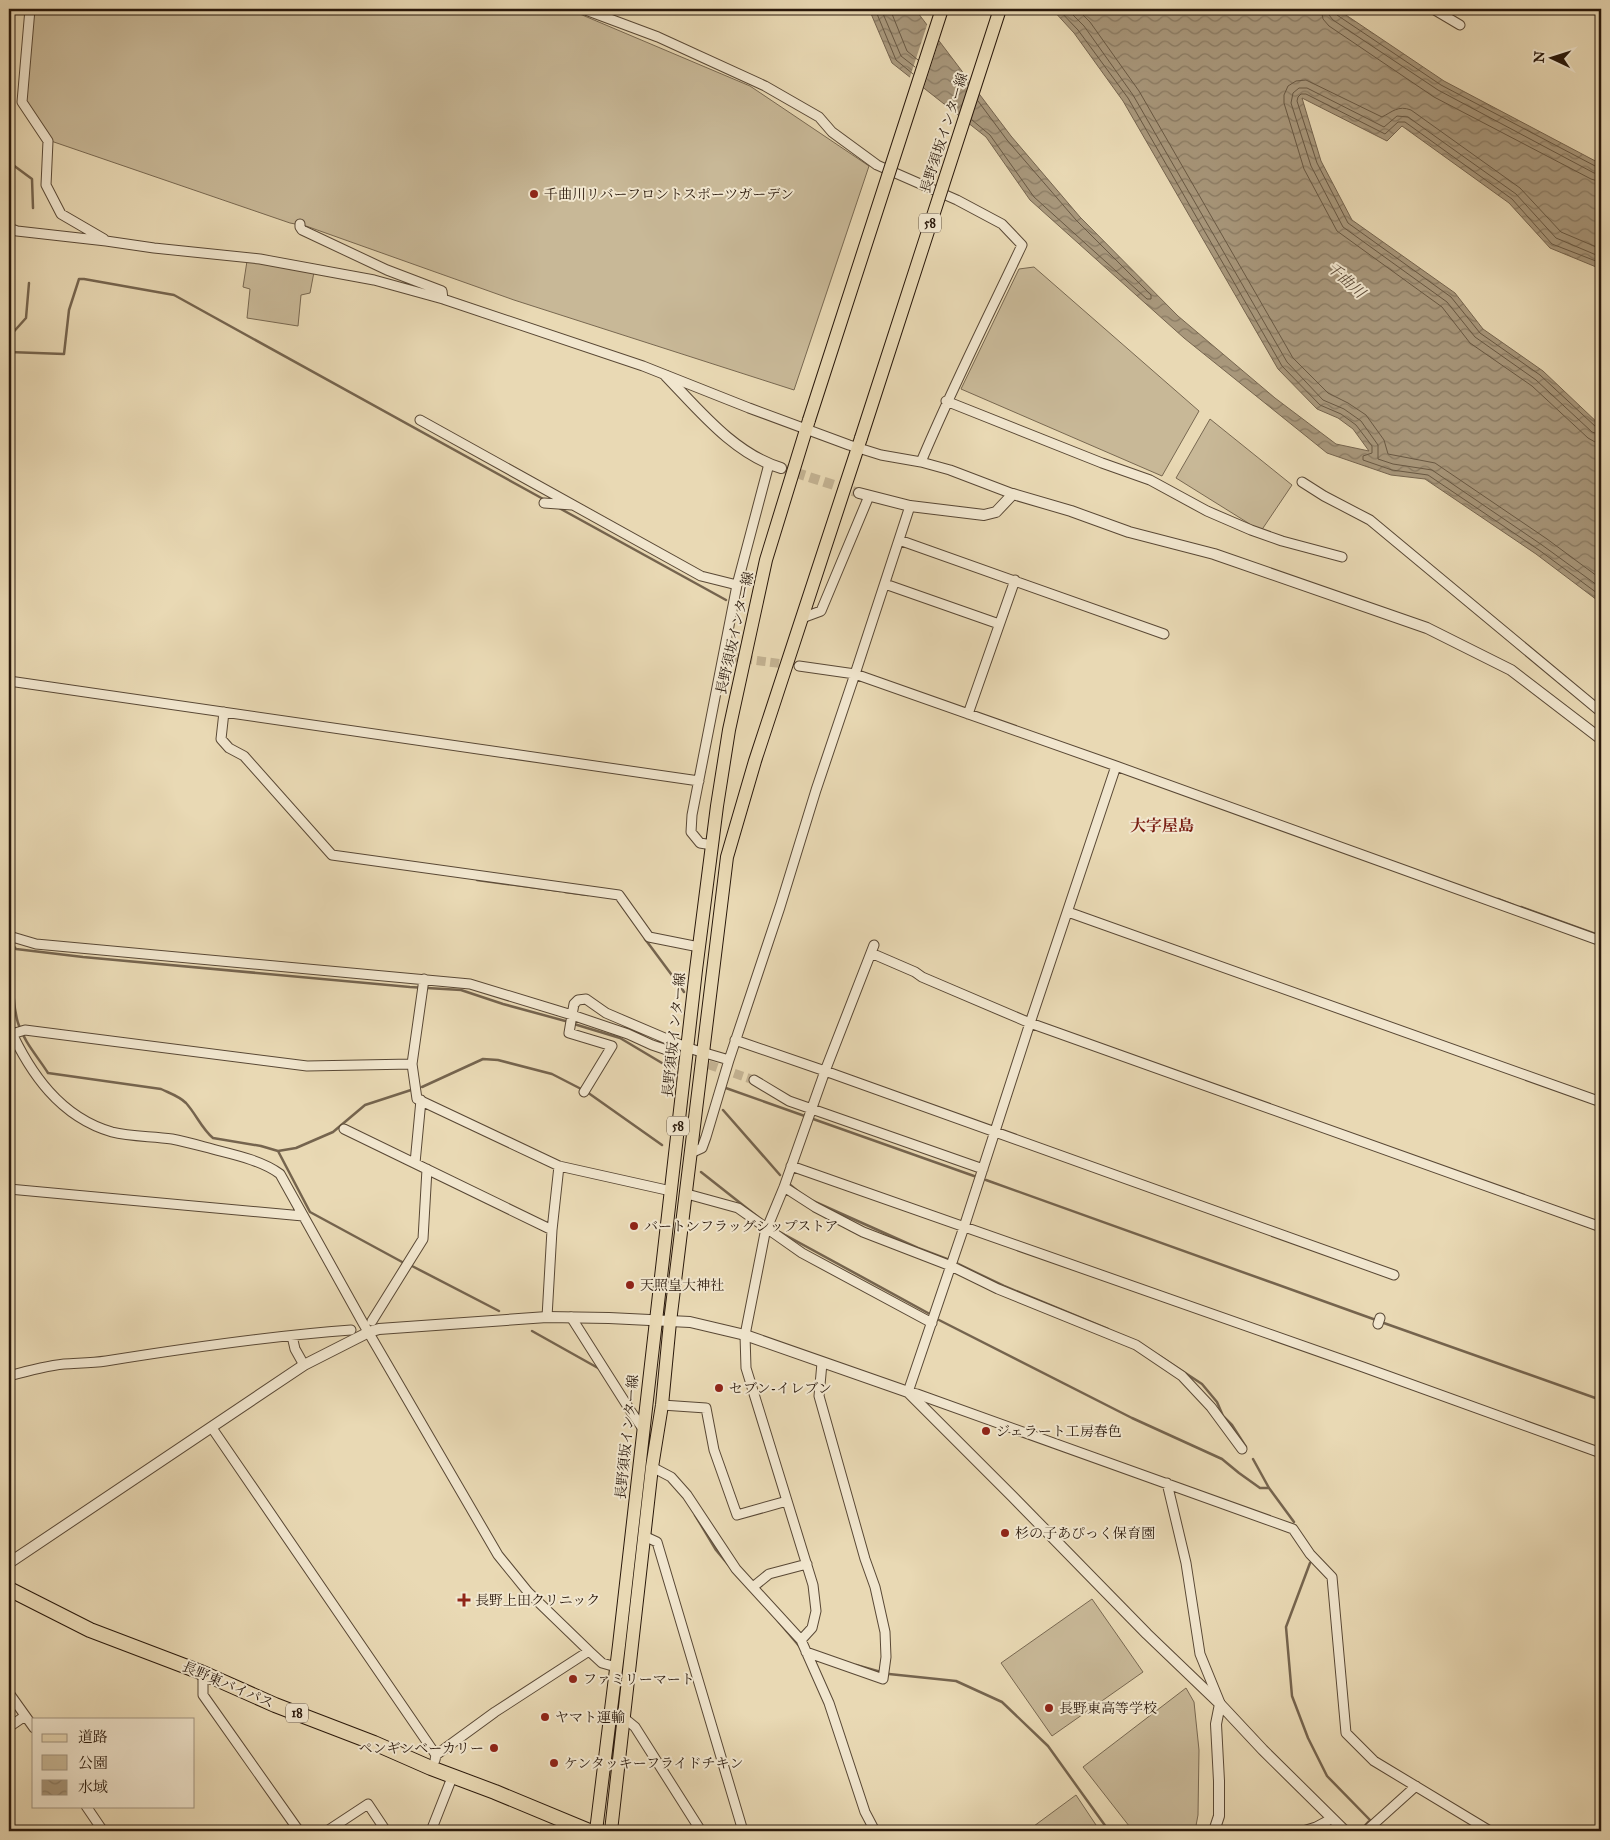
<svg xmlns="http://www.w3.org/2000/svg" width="1610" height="1840" font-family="'IM FELL Great Primer','Noto Serif JP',serif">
<defs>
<pattern id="water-waves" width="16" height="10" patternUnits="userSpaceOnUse" patternTransform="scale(1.25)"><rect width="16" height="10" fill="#a8977b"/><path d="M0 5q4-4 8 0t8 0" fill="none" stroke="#897a63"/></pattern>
</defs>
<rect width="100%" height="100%" fill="#e9d9b4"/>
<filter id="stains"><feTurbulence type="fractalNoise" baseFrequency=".004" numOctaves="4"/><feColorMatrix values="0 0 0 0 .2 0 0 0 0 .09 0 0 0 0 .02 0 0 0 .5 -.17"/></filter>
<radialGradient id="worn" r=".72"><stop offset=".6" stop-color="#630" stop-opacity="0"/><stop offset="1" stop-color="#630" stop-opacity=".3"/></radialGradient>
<!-- park -->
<path fill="#c8b897" stroke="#786851" d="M33,9H568L750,86L869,166L794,390L514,300L306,226L290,223L51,141L24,102Z
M247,261L314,272L310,293L301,295L298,326L247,318L250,289L243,287Z
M1034,267L1199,411L1162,476L961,389L1019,269Z
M1210,419L1292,485L1261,531L1176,478Z
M1092,1599L1143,1672L1052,1736L1001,1663Z
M1186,1688L1194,1702L1199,1750L1198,1815L1195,1831H1133L1083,1767Z
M1076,1795L1100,1831H1038L1034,1826Z"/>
<!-- water -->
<path fill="url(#water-waves)" stroke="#75644e" d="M869,9H915L1011,136L1080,217L1178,316L1275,398L1336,444L1369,451L1353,429L1338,418L1317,409L1278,369L1123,101L1074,33L1052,9H1337L1444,81L1601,164V269L1550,248L1509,203L1402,126L1387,141L1302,98L1321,161L1352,220L1455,293L1483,329L1543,371L1601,426V603L1536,554L1425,479L1391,475L1327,453L1184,338L1030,200L986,137L892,63Z"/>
<!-- pier -->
<path fill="#e9d9b4" d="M928,22L940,38L923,91L909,80Z"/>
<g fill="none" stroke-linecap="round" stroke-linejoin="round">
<!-- shore -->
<path stroke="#685843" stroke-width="1" d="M875,9L896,60L913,74
M881,9L901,56L915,67
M890,9L907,51L918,60
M1058,9L1078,30L1128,98L1282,366L1320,405L1341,414L1356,425L1372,446V453L1363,456V460L1392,470L1428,475L1539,550L1601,596
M1067,9L1084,26L1133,95L1287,362L1323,400L1344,409L1361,421L1378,445V459L1393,464L1432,470L1542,545L1601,588
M1077,9L1090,22L1139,91L1293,358L1328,393L1348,403L1366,415L1384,440L1388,454L1435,463L1547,539L1601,579
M1321,9L1323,19L1329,26L1434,97L1591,179L1601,182
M1328,9L1329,15L1333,20L1438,90L1594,173L1601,174
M1335,9L1337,15L1441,85L1597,167L1601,168
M972,120L990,135L1034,197L1147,299H1151V295L1076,220L1007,140L978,101
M1601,249L1561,232L1520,188L1411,110C1398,105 1392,112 1382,117L1306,80L1296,81L1288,86L1284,95V103L1304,169L1337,231L1442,307L1470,343L1532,386L1588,438L1595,442H1601
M1601,257L1556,238L1516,194L1408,117L1397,116L1384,127L1307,88H1299L1293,93L1291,103L1311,166L1343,227L1447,302L1475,337L1536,380L1592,432L1601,435
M1601,263L1552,244L1512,199L1405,122H1398L1385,134L1306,94H1301L1298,97L1297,101L1317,163L1348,223L1451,297L1480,333L1540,375L1596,427L1601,429"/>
<!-- stream -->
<path stroke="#75644e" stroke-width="2.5" d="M9,162L32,179L33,208
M9,337L26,318L29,283
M9,352L64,354L69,310L79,279H84L174,295L545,500
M559,508L726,600
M477,880L560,891
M565,892L588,895
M1498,899L1513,905
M1521,907L1601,936
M9,920C16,953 9,992 18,1023C24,1042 38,1057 48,1073L161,1089C169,1093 179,1096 186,1103C196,1114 202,1129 213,1138L261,1146L278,1151L310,1212L404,1263
M645,939L674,978
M12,944L16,949L83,957L410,987L461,990L503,1004L569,1022
M677,981L684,992
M574,1024L620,1038L672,1069
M422,1087L483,1059L498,1060L552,1074L587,1092L662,1145
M723,1087L974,1176
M723,1110L780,1175
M278,1151L296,1148L333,1132L365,1105L411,1090
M701,1172L758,1217
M986,1180L1376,1320
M788,1183L800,1193
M813,1201L918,1248L947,1259
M776,1230L928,1313
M956,1263L1004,1286L1108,1329
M412,1266L499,1311
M939,1320L1132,1418L1222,1459L1239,1473L1260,1488H1269
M1381,1322L1601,1400
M532,1331L598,1368
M1158,1355L1202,1384L1217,1402L1223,1416L1232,1425L1246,1447
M1253,1459L1269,1488L1294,1522
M695,1515L716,1550L731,1568
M1310,1563L1286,1627L1292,1696L1308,1738L1327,1776L1370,1820L1360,1831
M778,1621L800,1647
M856,1665L881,1672
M889,1674L956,1681L1002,1702L1048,1746L1109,1831
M1378,1826L1384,1831"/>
<!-- minor-tunnel -->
<path stroke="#c3b292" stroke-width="9" stroke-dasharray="9 4.5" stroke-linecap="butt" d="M730,657L799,666
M683,1056L754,1080"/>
<!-- tertiary-tunnel -->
<path stroke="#c3b292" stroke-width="10" stroke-dasharray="10 5" stroke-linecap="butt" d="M781,468L859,493"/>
<defs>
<path id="minor" d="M30,9L22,102L48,141L46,185L61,214L104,239
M583,9L658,37L765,86L819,117L832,132L877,165L957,200L1002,224L1022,245C988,317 952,388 921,462
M1433,9L1460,25
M300,224V227L302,230L387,270L442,291L443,299
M9,228L17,231L106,241L154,248L260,259L374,280L443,299L643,366L749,408L849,445L881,455L921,462L950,470L1013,494
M946,401L1102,463L1150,480L1207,511L1251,530L1282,541L1342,557
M420,420L701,576L737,585
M1302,482L1324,496L1370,520L1601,712
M544,503L572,505
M899,540L1164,634
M885,584L999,624
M802,618L821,611L869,496
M799,666L855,674L1116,766L1601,941
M9,681L699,781
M224,712L221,739L229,748L244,756L332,855L619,895L649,937L699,947
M968,714L1015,580
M1116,766L1030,1023L964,1227L908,1392L917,1394L1293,1529L1310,1554L1332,1577L1346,1733L1374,1761L1490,1831
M712,845L700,843L691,832L692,815L737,585L769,464
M1068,912L1601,1102
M9,936L36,944L470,984L572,1015L574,1004L578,1000L586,999L606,1013L688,1048L729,1060L780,907L816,790L855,674L910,506
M871,953L915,972L922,977L1030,1023L1601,1227
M424,979L412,1064L417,1099L559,1166L671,1191
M9,1027C30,1073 60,1117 112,1132C131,1137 153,1136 172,1139C188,1142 204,1147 220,1151C240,1156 264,1162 280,1174L363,1323L498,1555L528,1592L589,1651L602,1663L616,1667
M12,1034L25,1030L307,1066L412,1064
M735,1040L825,1071L1394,1275
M754,1080L789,1101L983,1169
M584,1092L612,1046L569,1033L572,1015L628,1034L652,1045L676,1053
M344,1129L552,1230
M691,1153L702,1148L706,1137L729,1060
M415,1163L421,1100
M791,1166L1363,1367L1601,1453
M784,1187L815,1207L863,1232L951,1266L998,1289L1136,1345L1182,1376L1211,1407L1242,1449
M9,1189L303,1216
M687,1194L738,1208L802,1253L932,1323
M547,1317L552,1230L559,1166
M571,1317L630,1410L643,1429
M372,1321L423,1239L427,1169
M1378,1324L1380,1318
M292,1336L295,1349L304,1365
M9,1376C27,1371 45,1366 64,1364C78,1363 92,1363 106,1361C187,1348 269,1336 351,1330
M662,1405L706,1408L714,1450L737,1515L787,1501
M212,1428L436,1755
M652,1467L671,1477L687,1495L736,1569L801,1640L829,1703L865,1812L875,1831
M1167,1483L1186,1563L1200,1654L1220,1703
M644,1536L657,1542L743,1831
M753,1587L769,1574L807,1564
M801,1640L812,1628L816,1611L813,1585L746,1368L745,1335L765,1233L784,1187L825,1071L874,945
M806,1652L883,1679L886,1657L885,1632L875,1587L865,1559L819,1396L822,1363
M203,1673V1695L299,1831
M9,1693L34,1728
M624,1718L635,1727L701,1831
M9,1727L25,1716
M435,1760L436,1755L495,1712L589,1651
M86,1806L103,1831
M327,1831L368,1804L386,1831
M431,1831L453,1775
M1303,1831L1316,1827L1331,1819
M1366,1831L1416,1786"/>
<path id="tertiary" d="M666,376C699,410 734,454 781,468
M859,493L910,506L984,515L996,512L1013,494L1071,511L1129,532L1214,554L1427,628L1511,670L1601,739
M9,1563L304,1365L369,1332L379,1329L547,1317L609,1318L690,1322L745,1335L908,1392L1013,1497L1147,1634L1220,1704L1263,1750L1345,1831
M1214,1831L1219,1816V1781L1216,1724L1220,1704"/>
<path id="primary" d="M596,1831L619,1645L696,970L717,806L729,730L766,560L809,420
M611,1831L652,1467L662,1405L670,1322L727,857L755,761L861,438"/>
<path id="trunk" d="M9,1589L90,1630L203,1673L275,1705L374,1743L431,1768L495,1792L589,1831"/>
</defs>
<!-- minor casing -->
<use href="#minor" stroke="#594835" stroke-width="11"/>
<!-- tertiary casing -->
<use href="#tertiary" stroke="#594835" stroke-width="12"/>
<!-- primary casing -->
<use href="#primary" stroke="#29180b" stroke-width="14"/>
<!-- trunk casing -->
<use href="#trunk" stroke="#29180b" stroke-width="16"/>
<!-- minor -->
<use href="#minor" stroke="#f1e6ce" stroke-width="9"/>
<!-- tertiary -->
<use href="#tertiary" stroke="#f1e6ce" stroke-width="10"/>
<!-- primary -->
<use href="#primary" stroke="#e9d9b4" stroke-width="12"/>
<!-- trunk -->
<use href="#trunk" stroke="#e9d9b4" stroke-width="14"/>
<defs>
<path id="primary-bridge" d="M809,420L942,9
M861,438L1000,9"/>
</defs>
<!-- primary-bridge casing -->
<use href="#primary-bridge" stroke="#29180b" stroke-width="14" stroke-linecap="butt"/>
<!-- primary-bridge -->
<use href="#primary-bridge" stroke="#e9d9b4" stroke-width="12"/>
</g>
<!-- markers -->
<g fill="#8f2418" stroke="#f1e6ce" stroke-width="2">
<circle cx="534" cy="194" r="5"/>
<circle cx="634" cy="1226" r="5"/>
<circle cx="630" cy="1285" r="5"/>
<circle cx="719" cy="1388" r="5"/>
<circle cx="986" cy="1431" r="5"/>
<circle cx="1005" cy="1533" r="5"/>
<path d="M461.5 1592.5h5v5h5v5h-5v5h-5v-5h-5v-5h5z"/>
<circle cx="573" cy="1679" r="5"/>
<circle cx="1049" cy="1708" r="5"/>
<circle cx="545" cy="1717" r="5"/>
<circle cx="494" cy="1748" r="5"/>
<circle cx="554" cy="1763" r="5"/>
</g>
<g text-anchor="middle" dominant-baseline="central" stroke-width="4" stroke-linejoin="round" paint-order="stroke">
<!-- shield labels -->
<g fill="#f1e6ce" stroke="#655646" stroke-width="1">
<rect x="919" y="213.5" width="22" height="19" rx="4"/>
<rect x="667" y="1116.5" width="22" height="19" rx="4"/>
<rect x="286" y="1703.5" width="22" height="19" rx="4"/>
</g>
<g font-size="12" font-weight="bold" fill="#29180b">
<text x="930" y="223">58</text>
<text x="678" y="1126">58</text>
<text x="297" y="1713">18</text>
</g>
<!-- street labels -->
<g font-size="14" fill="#29180b" stroke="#f1e6ce">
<text transform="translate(944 133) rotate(-72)">長野須坂インター線</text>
<text transform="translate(735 633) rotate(-77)">長野須坂インター線</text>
<text transform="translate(674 1035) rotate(-84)">長野須坂インター線</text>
<text transform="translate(627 1437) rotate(-84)">長野須坂インター線</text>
<text transform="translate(228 1685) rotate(23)">長野東バイパス</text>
</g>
<!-- poi labels -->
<g font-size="14" fill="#29180b" stroke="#f1e6ce" text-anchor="start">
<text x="544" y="194">千曲川リバーフロントスポーツガーデン</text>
<text x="644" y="1226">バートンフラッグシップストア</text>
<text x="640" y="1285">天照皇大神社</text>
<text x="729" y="1388">セブン-イレブン</text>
<text x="996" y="1431">ジェラート工房春色</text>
<text x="1015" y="1533">杉の子あぴっく保育園</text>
<text x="475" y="1600">長野上田クリニック</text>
<text x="583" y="1679">ファミリーマート</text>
<text x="1059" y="1708">長野東高等学校</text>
<text x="555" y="1717">ヤマト運輸</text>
<text x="484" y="1748" text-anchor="end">ペンギンベーカリー</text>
<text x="564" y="1763">ケンタッキーフライドチキン</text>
</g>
<!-- water labels -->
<g font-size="15" font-style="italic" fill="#5c4b38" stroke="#f1e6ce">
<text transform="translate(1346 280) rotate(42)">千曲川</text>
</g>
<!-- quarter labels -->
<g font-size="16" font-weight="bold" fill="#7a1f14" stroke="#f1e6ce">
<text x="1162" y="825">大字屋島</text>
</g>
</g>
<!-- margin -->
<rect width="1610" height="1840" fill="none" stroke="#e9d9b4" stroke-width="30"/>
<rect x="10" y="10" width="1590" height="1820" fill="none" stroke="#29180b" stroke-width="2.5"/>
<rect x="15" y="15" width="1580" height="1810" fill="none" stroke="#29180b"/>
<!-- legend -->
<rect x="32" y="1718" width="162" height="90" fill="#f1e6ce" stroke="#a19480"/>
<rect x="42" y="1734" width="25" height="8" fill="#e9d9b4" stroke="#a19480"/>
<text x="78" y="1742" font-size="15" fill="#29180b">道路</text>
<rect x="42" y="1755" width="25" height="15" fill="#c8b897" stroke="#a19480"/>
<text x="78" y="1768" font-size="15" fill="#29180b">公園</text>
<rect x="42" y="1780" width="25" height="15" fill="url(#water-waves)" stroke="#a19480"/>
<text x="78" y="1792" font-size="15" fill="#29180b">水域</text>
<!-- north arrow -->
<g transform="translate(1552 58) rotate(274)" stroke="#f1e6ce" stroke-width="4" paint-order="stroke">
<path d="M0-4L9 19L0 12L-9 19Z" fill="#29180b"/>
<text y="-8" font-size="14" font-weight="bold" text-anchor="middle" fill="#29180b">N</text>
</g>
<rect width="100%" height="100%" filter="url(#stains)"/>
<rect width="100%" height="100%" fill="url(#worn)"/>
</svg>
